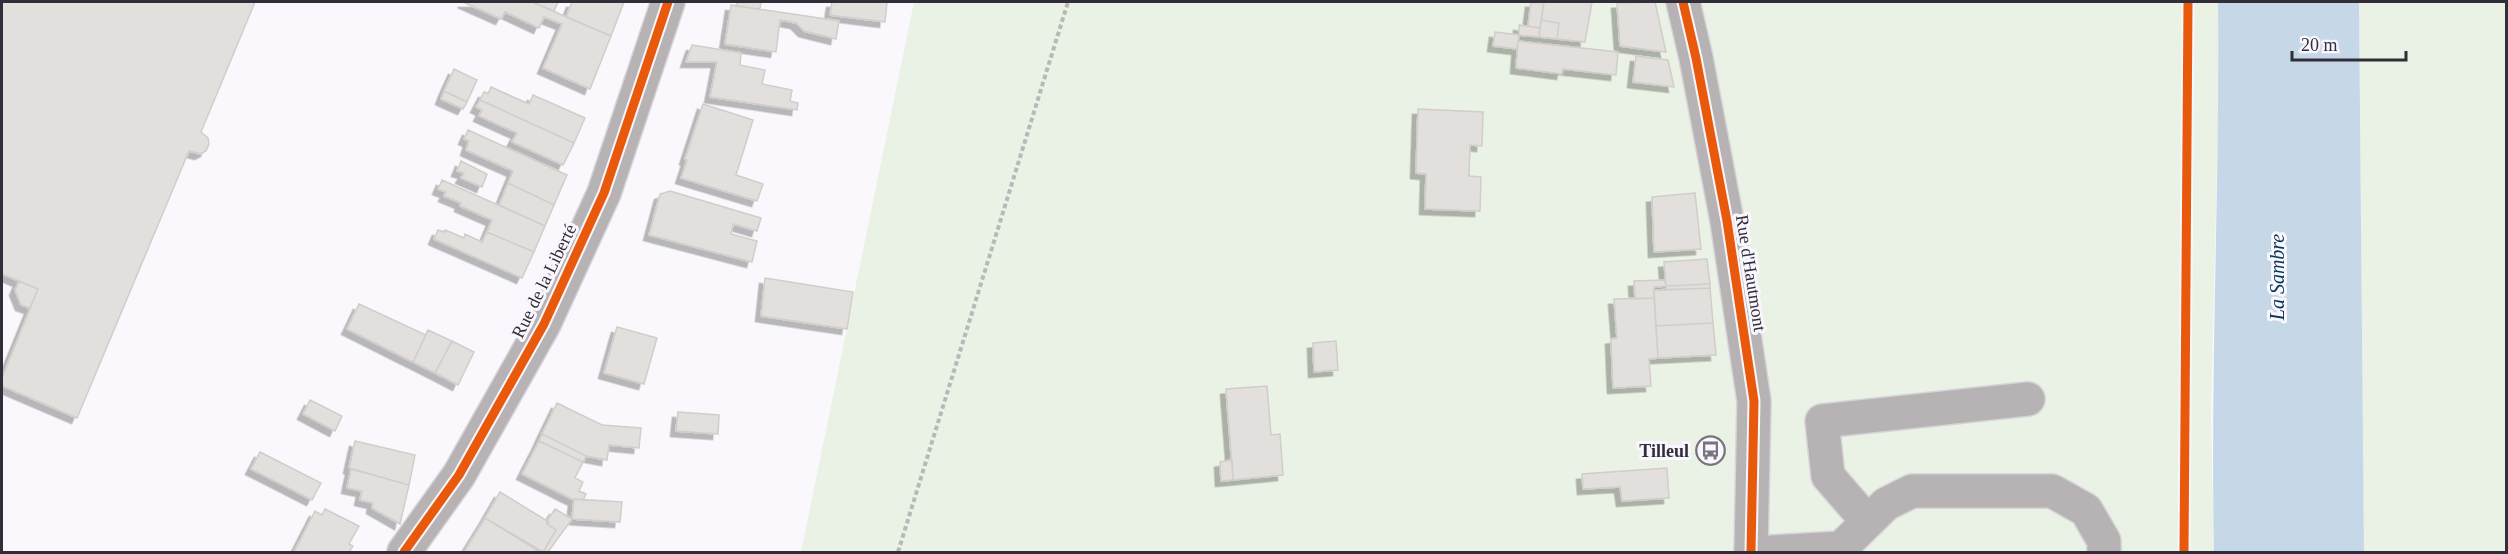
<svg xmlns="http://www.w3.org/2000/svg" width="2508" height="554" font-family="'Times New Roman',serif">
<defs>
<filter id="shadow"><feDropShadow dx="-5.5" dy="5.5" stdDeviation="0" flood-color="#0004"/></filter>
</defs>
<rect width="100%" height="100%" fill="#faf8fc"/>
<!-- green -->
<path fill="#eaf1e5" d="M914,2H2218L2219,79L2211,418L2214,552H801Z
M2359,2H2506V552H2364Z"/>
<!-- water -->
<path fill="#c6d8e8" d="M2218,2H2359L2364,552H2214C2210,369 2220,185 2218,2Z"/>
<!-- building -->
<path fill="#e3dfdc" stroke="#d1cdca" stroke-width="1.5" filter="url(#shadow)" d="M2,2H255L201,132L208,138L209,144L206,151L200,154L189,151L77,418L2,386V378L38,289L2,274Z
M463,2H532L611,36L590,89L543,68L562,24L544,17L539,28L505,12L501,19Z
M532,2H558L554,11Z
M572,2H624L611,36L566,17Z
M737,2H761L760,9L736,6Z
M832,2H887L885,22L830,15Z
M1531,2H1544L1540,28L1528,26Z
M1544,2H1592L1585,42L1557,39L1559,23L1541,20Z
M1655,2L1666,52L1620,46L1617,3Z
M731,5L839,21L836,39L804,31L796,23L780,20L776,52L725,44Z
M1541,20L1559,23L1557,39L1539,37Z
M1519,25L1540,28L1539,37L1519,35Z
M1495,32L1519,35L1517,49L1493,46Z
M1518,41L1618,52L1616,75L1563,69L1562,74L1516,68Z
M692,45L741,53L740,65L765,70L762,84L792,90L790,101L798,103L797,110L710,97L717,62H686Z
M1636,56L1668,60L1674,87L1633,82Z
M454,69L477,80L467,102L444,91Z
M491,87L529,104L533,95L585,118L574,143L480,100L484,92L488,94Z
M444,91L467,102L463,109L441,99Z
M480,100L574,143L563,165L512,142L517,133L479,116L482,110L476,107Z
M703,104L753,120L736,175L763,184L757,201L681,178L687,160L685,159Z
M1418,109L1483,112L1482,146L1470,145L1469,176L1481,177L1480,211L1425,209L1426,174L1416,173Z
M468,130L567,175L554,205L508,183L513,171L466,150L469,141L464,139Z
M461,161L487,174L482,187L461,178L464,173L457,171Z
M442,180L545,226L534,252L487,232L492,220L460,206L461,203L444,196L446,192L438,189Z
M508,183L554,205L545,226L499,205Z
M670,191L761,218L757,231L733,224L731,234L757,241L752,262L649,235L660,194Z
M1695,193L1701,249L1654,252L1652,197Z
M438,230L445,232V230L464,238L465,234L482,242L487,232L534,252L522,278L434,239Z
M1707,259L1710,284L1666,286L1664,262Z
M765,278L853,292L847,329L761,316Z
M1665,280L1666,286L1654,287V298L1635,299L1634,281Z
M19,281L38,289L30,308L21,305L15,290Z
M1710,284V288L1666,290V286Z
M1710,288L1713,323L1656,326L1654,290Z
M1654,298L1658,358L1649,359L1651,386L1613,388L1611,339L1617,338L1614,299Z
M359,304L426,335L413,362L347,329Z
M1713,323L1716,355L1658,358L1656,326Z
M617,327L657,338L644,384L604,373Z
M428,330L452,341L435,373L413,362Z
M452,341L474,352L458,385L435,373Z
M1336,341L1338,370L1314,372L1313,343Z
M1267,386L1271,435L1280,434L1283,475L1233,480L1226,389Z
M310,400L342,416L335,431L303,414Z
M557,403L602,425L641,428L639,448L609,445L607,460L586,456L542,434Z
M678,412L719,415L718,434L676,431Z
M542,434L586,456L583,462L539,441Z
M355,441L415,455L409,485L349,468Z
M539,441L583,462L575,478L583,482L579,491L586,494L583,500L572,499L522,474Z
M260,452L321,483L312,500L251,469Z
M1232,460L1233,480L1221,481L1220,462Z
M1667,468L1669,498L1622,501L1620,487L1583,489L1582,474Z
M351,469L409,485L400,524L372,508L373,503L360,500L362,491L347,488Z
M500,492L549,522L547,524L556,530L543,552L485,518Z
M574,499L622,502L620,522L572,519Z
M325,509L359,526L349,544L353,546L349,552H294L315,511L322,515Z
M555,509L572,519L548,552H543L556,530L547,524V521Z
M485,518L537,550L535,552H464Z"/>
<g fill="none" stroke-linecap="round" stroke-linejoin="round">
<defs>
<path id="minor" d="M1683,2L1696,58L1727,221L1754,401L1751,552
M1867,521L1828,476L1822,421L2028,399
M404,552L459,475L544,324L604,193L668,2
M1771,552L1841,548L1886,504L1912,491H2052L2086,510L2104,541V552"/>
</defs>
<!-- minor casing -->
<use href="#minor" stroke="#d6d4d8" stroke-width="36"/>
<!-- path -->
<path stroke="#b9b7b8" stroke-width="4" stroke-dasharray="4.5 3" stroke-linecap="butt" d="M898,552L1068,2"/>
<!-- minor -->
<use href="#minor" stroke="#b7b2b3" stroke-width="33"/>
<defs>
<path id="cycleway" d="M1683,2L1696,58L1727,221L1754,401L1751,552
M404,552L459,475L544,324L604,193L668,2
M2184,552L2188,2"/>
</defs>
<!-- cycleway casing -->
<use href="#cycleway" stroke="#f9f7fd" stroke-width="13"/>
<!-- cycleway -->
<use href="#cycleway" stroke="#e8590c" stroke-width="9"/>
</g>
<!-- icons -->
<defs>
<symbol id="bus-ring" viewBox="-11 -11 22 22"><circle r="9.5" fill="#f9f7fd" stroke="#77747d" stroke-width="1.5"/><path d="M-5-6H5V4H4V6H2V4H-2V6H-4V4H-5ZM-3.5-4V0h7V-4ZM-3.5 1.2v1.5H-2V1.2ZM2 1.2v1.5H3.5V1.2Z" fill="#77747d"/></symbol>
</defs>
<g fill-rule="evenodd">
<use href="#bus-ring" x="1694" y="434" width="33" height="33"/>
</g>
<g text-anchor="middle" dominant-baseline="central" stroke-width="6" stroke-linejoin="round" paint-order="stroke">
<!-- street labels -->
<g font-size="18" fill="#312d39" stroke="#f9f7fd">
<text transform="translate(1751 273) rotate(81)">Rue d'Hautmont</text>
<text transform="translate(544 281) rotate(-64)">Rue de la Liberté</text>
</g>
<!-- poi labels -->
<g font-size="18" font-weight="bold" fill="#312d39" stroke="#f9f7fd" text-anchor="end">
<text x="1689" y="451">Tilleul</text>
</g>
<!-- water labels -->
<g font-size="20" font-style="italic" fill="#063655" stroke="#f9f7fd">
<text transform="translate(2277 277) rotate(-90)">La Sambre</text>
</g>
</g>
<!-- border -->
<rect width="2508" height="554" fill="none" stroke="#312d39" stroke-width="6"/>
<!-- scale -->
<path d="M2292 51v9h114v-9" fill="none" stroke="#312d39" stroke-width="3"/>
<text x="2301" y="51" font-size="18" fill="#312d39" stroke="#f9f7fd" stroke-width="4.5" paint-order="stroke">20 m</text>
</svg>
